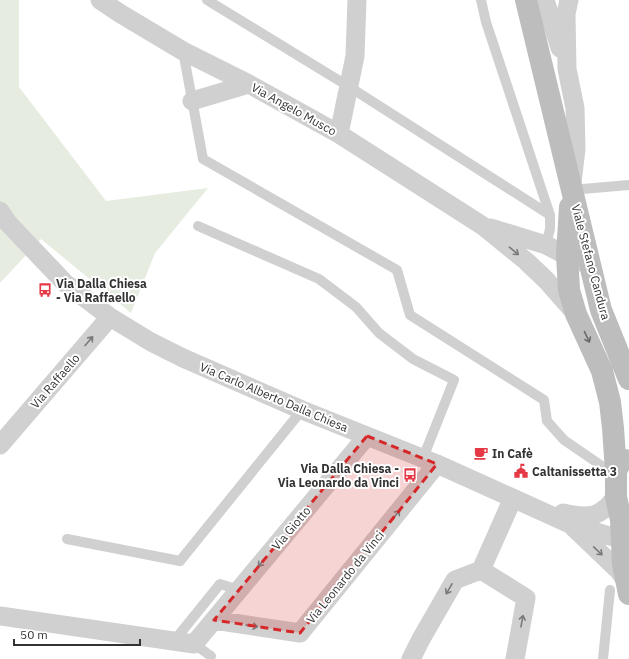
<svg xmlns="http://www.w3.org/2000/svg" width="629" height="659" font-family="'IBM Plex Sans',sans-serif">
<rect width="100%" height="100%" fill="#fff"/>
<!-- green -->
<path fill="#e6ecdf" d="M0,0H19V87L106,201L208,188L155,253L131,313L41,239L0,283Z"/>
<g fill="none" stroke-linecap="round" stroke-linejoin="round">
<!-- lane -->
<path stroke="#d0d0d0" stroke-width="10" d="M207,0L348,86L550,215
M481,0L486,22L550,215V229L546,245
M183,51L203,159L397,270L410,315L544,400L547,421L564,440L615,475
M571,190L629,185
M198,226L319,279L356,307L379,333L413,359L454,380L423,458
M67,539L180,561L302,410
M174,641L220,584L239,590
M194,644L211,656
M603,659L610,590"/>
<!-- street -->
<path stroke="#d0d0d0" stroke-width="19" d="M100,0L121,14L183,51L249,84L339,134L483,226L526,261L546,280L576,314
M545,0L560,48
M569,0L566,14L567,69L575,108L576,149L572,183
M192,101L249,84
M339,134L355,56L357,0
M0,211L8,223L65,283L110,317L151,342L183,358L302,410L437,464L570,524L613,537H629
M491,228L546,245L579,262
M0,445L110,317
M563,513C577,516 592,519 603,510C608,507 612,501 616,497
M572,526L619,571L627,582
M481,570L526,598L515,659
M0,616L194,644L367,436
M214,620L300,633L437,464
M411,659L421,639L455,580L481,570L513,498"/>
<!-- secondary -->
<path stroke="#bdbdbd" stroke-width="22" d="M526,0L601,310L629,379
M570,207L567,255L569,290L576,314L602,371L610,402L613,428L616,471
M625,460L620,463L616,471V497L621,520L623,564L629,594"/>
</g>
<!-- one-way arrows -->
<defs><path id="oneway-shaft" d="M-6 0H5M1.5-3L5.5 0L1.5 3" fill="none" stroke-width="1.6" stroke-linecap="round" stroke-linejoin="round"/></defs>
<g stroke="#7a7a7a">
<use href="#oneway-shaft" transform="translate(514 251) rotate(40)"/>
<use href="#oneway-shaft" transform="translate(89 341) rotate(-49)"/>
<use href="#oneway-shaft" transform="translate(396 515) rotate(-51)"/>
<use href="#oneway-shaft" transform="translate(598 551) rotate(44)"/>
<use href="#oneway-shaft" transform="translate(262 562) rotate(130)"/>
<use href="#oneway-shaft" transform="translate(449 589) rotate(120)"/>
<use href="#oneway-shaft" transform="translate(522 621) rotate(-80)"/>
<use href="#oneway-shaft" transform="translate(252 626) rotate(8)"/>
</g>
<use stroke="#6a6a6a" href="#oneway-shaft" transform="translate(587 337) rotate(65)"/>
<!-- marked area -->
<path fill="#d62828" fill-opacity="0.2" stroke="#d62828" stroke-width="3" stroke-dasharray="8 5" stroke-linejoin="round" d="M367,436L437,464L300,633L214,620Z"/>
<!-- icons -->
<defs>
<symbol id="bus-bare" viewBox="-9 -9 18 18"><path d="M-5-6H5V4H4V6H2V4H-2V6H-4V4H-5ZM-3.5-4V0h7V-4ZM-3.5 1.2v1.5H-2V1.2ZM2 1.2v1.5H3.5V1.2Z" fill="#e63946" stroke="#fff" stroke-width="2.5" paint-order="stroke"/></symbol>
<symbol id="cafe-bare" viewBox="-9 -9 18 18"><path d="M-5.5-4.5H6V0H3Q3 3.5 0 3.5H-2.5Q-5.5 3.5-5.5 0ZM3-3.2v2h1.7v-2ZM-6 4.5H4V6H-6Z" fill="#e63946" stroke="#fff" stroke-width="2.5" paint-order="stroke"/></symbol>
<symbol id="civic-bare" viewBox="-9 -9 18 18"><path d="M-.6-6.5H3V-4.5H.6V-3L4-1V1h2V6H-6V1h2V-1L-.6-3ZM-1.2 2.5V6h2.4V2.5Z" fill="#e63946" stroke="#fff" stroke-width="2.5" paint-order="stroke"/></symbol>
</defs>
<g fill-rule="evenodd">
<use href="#bus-bare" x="35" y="280" width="20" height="20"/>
<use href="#cafe-bare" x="471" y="443" width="20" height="20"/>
<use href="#civic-bare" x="511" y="461" width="20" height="20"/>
<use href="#bus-bare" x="400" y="465" width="20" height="20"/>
</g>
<g text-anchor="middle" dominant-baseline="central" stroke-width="4" stroke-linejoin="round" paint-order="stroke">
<!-- street labels -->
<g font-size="12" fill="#333" stroke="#fff">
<text transform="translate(294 109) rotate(29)">Via Angelo Musco</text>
<text transform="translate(591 262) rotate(75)">Viale Stefano Candura</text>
<text transform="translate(55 381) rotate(-49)">Via Raffaello</text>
<text transform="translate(274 397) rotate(23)">Via Carlo Alberto Dalla Chiesa</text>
<text transform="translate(291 528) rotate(-50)">Via Giotto</text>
<text transform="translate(345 577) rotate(-51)">Via Leonardo da Vinci</text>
</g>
<!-- poi labels -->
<g font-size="12" font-weight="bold" fill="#333" stroke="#fff" text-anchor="start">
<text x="56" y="283">Via Dalla Chiesa<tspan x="56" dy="14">- Via Raffaello</tspan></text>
<text x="492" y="453">In Cafè</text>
<text x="399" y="468" text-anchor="end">Via Dalla Chiesa -<tspan x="399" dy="14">Via Leonardo da Vinci</tspan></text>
<text x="532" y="471">Caltanissetta 3</text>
</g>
</g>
<!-- scale -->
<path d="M14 639v6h126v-6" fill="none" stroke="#333333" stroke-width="2"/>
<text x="20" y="639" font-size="12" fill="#333333" stroke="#ffffff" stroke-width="3" paint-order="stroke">50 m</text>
</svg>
